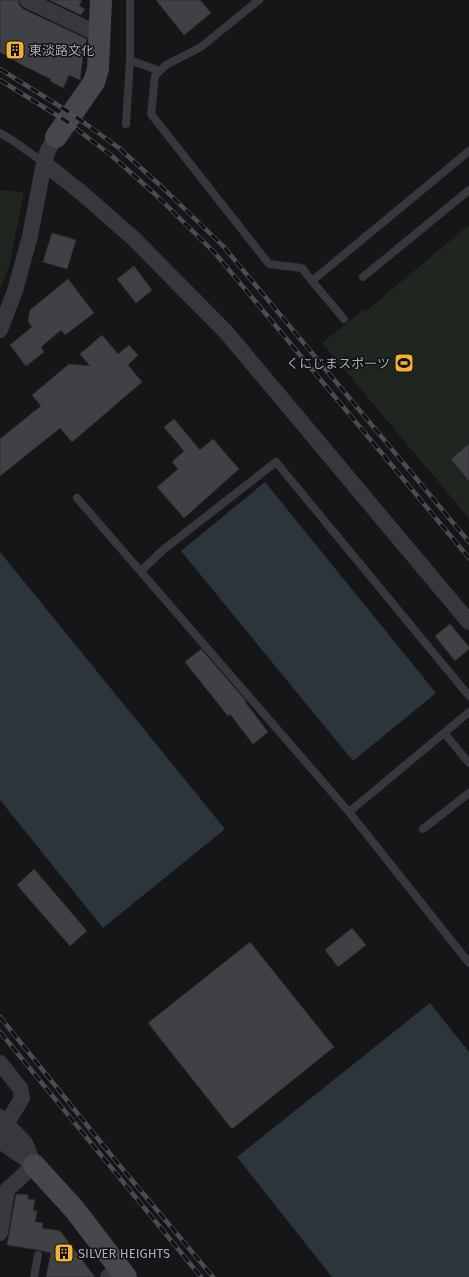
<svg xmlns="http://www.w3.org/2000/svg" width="469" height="1277" font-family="'Fira Sans','Noto Sans JP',sans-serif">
<rect width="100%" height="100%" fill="#161618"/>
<!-- green -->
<path fill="#1e261f" d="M0,190L24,192L9,267L0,289Z
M469,225V518L322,343L364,309L366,311Z"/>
<!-- water -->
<path fill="#2c353c" d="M265,482L436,693L353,761L181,551Z
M0,552L225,829L103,928L0,800Z
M430,1003L469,1052V1277H332L237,1157Z"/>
<!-- building -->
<path fill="#404145" stroke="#303034" d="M0,0H18L19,5L23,9L87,39L84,47L80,80L69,75L63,88L50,81L51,79L24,66L0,52Z
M49,0H82L79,6L85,9L81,15Z
M156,0H200L211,13L184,35Z
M52,233L76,240L67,269L43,262Z
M134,266L152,290L136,303L117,279Z
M68,279L94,313L65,335L61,330L41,347L44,352L26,366L10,345L32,327L28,321L30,310Z
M102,335L118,354L129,345L138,355L128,365L142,382L72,442L60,428L0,476V439L41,406L32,395L69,364L90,366L80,354Z
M174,419L200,450L213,439L239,469L184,518L157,487L178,469L172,462L184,451L164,427Z
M469,444V481L451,459Z
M450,624L469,647V649L455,661L435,636Z
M201,649L246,701L245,702L268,732L253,744L230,714L228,716L185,662Z
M34,869L87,931L70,946L17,885Z
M352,928L366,945L338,967L325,950Z
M250,942L334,1047L232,1129L148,1023Z
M17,1194L28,1195V1199L35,1200L33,1211H37L35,1222L43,1223L42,1228L60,1231L95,1277H46L51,1253L39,1250L7,1245L16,1195Z"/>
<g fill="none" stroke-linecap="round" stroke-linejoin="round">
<!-- lane -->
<path stroke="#37383d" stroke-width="8" d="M130,60L160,71L155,76L151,114L269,264L302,268L312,281
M160,71L166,65L201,47L259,0
M126,124L130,60V0
M0,133L15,142L44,163
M363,277L469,190
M344,319L312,281L469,151
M77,498L349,812L469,963
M141,571L163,550L276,462L469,696
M444,733L469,763
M349,812L469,712
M423,829L469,793
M34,1277L38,1255"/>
<!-- street -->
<path stroke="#37383d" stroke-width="16" d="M27,0L100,35
M56,137L48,150L44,163L83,194L133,238L226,332L469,622
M0,330L15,291L30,236L44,163
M0,1063L20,1088L22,1098L7,1123L0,1132
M0,1117L25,1143L34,1165
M0,1141L34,1165
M0,1233L7,1190L34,1165
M108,1277L119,1269"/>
<!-- secondary -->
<path stroke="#45474d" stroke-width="22" d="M56,137L94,82L98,69L101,0
M34,1165L75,1210L126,1277"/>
<defs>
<path id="rail" d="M0,69L72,114L119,148L163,188L223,246L469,542
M0,80L66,121L112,156L156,195L215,253L469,558
M0,1017L115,1160L213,1277
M0,1032L201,1277"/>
</defs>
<!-- rail casing -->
<use href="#rail" stroke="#4a4c52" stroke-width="4.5"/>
<!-- rail -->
<use href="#rail" stroke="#111113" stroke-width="3" stroke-dasharray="9" stroke-linecap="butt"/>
</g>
<!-- icons -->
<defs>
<symbol id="building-square" viewBox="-11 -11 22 22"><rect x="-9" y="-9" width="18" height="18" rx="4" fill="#f2b134" stroke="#111113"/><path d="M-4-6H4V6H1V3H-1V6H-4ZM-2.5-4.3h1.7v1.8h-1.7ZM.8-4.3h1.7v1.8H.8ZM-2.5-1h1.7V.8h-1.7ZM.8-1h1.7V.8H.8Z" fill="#111"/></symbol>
<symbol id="stadium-square" viewBox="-11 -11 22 22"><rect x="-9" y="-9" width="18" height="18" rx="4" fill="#f2b134" stroke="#111113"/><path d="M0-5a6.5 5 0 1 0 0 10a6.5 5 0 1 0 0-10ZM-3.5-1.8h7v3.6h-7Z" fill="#111"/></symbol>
</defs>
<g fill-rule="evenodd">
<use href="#building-square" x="4" y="39" width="22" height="22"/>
<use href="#stadium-square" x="393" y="352" width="22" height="22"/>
<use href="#building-square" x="53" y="1242" width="22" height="22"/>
</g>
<g text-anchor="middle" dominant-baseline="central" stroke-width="3" stroke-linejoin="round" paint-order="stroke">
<!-- poi labels -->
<g font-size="13" fill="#a8adb8" stroke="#111113" text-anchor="start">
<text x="29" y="50">東淡路文化</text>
<text x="390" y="363" text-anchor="end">くにじまスポーツ</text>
<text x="78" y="1253">SILVER HEIGHTS</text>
</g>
</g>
</svg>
